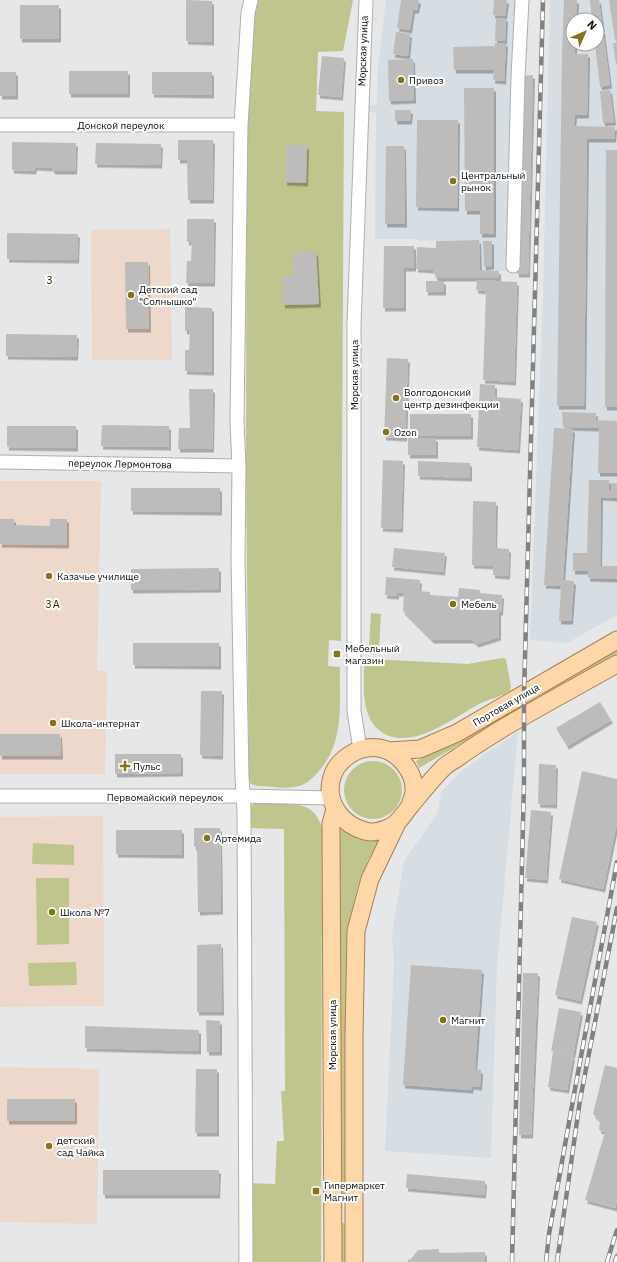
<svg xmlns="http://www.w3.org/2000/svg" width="617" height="1262" font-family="'IBM Plex Sans',sans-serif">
<defs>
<filter id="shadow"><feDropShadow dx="2" dy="3.5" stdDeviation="0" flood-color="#0004"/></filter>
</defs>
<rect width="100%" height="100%" fill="#e6e7e8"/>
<!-- built -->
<path fill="#d6dde3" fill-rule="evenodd" d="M386,0H521L518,77L534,78L527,270L499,271L480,270L479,240L419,241L418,239H375L376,113L368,112V105H377L378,68Z
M550,0H617V615L567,643L530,640L543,295ZM573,20H597V44H573Z
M518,732L497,967L491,1158L385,1151L394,964L392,935L404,861L437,814L441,793L457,775L486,753Z"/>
<!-- education -->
<path fill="#eed8cb" d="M170,229L172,360H92L91,230Z
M0,481H101L97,671H107L105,774H0Z
M103,816L104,1006L0,1007V817Z
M0,1067L99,1069L97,1224L0,1222Z"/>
<!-- green -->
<path fill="#bfc58d" d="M250,0H353L343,51L318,52L316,111L344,112L341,641L329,640L328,666L340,667C339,705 345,741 319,771C312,779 305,786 294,787C282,789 268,786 257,786L251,784L249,779L246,465L247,10Z
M371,613L381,614L379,649L369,648Z
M617,646V654L544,696L540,690Z
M502,658L506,659L511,687L510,691C501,697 489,699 479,704C455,717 416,748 387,735C366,726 363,700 364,680C364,671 362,663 371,659L468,664Z
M504,711L508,712L507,717L419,768L416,761Z
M344 790a29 29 0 1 1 58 0a29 29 0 1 1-58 0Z
M255,803C271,804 299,800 312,811C317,815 320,822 322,827L321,1262H249V1183L275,1184L277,1141H284L281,1091H285L284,829L248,828C248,818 246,807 255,803Z
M341,830L359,839L376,840L378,841V843L368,860L358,886L347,930L345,1203L339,1202V831Z
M33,843L74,845V865L32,864Z
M36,878H69V944L37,945Z
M76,962L77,985L29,986L28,963Z
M339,1223H345L346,1262H339Z"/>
<!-- building -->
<path fill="#bdbcbb" filter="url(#shadow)" d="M186,0L212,1V42L186,41Z
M401,0H419L417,10H413L410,30L397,28Z
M494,0H507L505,16L493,15Z
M564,0H577L576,20H573V44H575V54H588L587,115H575L574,126L615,127L614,139H587L584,406H557L562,53Z
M590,0H599L610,85L600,87L595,44H597V20H592Z
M609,0H617V39L615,40Z
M20,5H59V39H20Z
M496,18H506L505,41H495Z
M396,32L410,34L408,56L393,54Z
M495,43H506L504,81L493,80L494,70H454L453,47L494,46V56Z
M613,43H617V64H616Z
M322,56L344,58L341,97L318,95Z
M413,59L414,100L389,101L388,60Z
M69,71H128V94H69Z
M0,72H16V96H0Z
M152,72H212V95L152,94Z
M533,75L528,274H517L522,76Z
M464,88H494V234H480V211H465Z
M610,90L614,122L603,123L600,91Z
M395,110H411L410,121H395Z
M417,120H458L457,208L416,207Z
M178,140H213L212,200H188L187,160H178Z
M12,142L76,143L75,171H53L52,168L35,167L34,171L12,170Z
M96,143L161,144L160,165L95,164Z
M286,145L307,146L306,183L285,182Z
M386,146H404L405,224H385Z
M606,150H617V407H605Z
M187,219H214L213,283H186L187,261H191L192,242H187Z
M7,233L78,234L77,260L7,259Z
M479,240L480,270L499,271V278H436L433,270L416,269L417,247L436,248V241Z
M483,241H492V266L484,267Z
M384,246H414V268H404V308H383Z
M316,252L319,304L283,305L282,277L293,276L292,253Z
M125,262H148L149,329H126Z
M477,280L517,282L514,382L483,380L486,291L476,290Z
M426,281H444V292H426Z
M185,307L212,308V372L185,371V350H189L190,331H185Z
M6,334L77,335L76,357L6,356Z
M387,358L408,359L405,438L384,437Z
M480,384L495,385V397L521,399L518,450L477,447Z
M189,389H213L212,449H178L179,428H190Z
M562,412L596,413L595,420L617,421V473H598L599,428L563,427Z
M410,414H471V436H410Z
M102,425L169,426V447L101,446Z
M7,426H76V448L7,447Z
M554,428L573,429L563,580L574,581L571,621H559L561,586L544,585Z
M408,438H436V455H408Z
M383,460L403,461L401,529L381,528Z
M418,461L470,463V478L418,476Z
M589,480H609V490H611V483H617V498L601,497L600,566H617V579L588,578V571H573V553H587Z
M131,488H220V512L131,511Z
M473,501L496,502L495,548L509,549L508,576L493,575V566L472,565Z
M0,519H14V525L50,526V519H67V545L0,544Z
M394,548L445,553L443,572L392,567Z
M219,568V589L131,590V569Z
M386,577L420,580L419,591L430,592V595L458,597L459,588L480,590V593L502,595L501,612H499V637L477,644L472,640H432L403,611L404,593H397V596L385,595Z
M133,643H219V666L133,665Z
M201,691H222L221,756L200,755Z
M600,702L611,720L567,746L556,728Z
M0,734H60L61,756H0Z
M115,754H181V773L115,774Z
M539,764L556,765L555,805L538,804Z
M582,771L617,779V822L603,889L559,879Z
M531,810L551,812L546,880L525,878Z
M194,828H220L221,911L198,912L197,847H194Z
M116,830H182V855L116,854Z
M572,917L597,922L580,1001L555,995Z
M221,944L222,1012H197V945Z
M411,965L482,970L475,1069L481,1070L480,1087L472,1086L471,1090L403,1085Z
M523,973H538L531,1135H519Z
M559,1008L581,1012L573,1055L551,1051Z
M206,1020L220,1021V1052H207Z
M85,1026L199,1030V1051L85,1048Z
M553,1052L573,1056L567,1090L548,1087Z
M605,1065L617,1068V1200L615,1208L585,1200L605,1132L599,1130L600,1121L593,1114Z
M196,1069H217V1133H195Z
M7,1099H75V1121H7Z
M103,1170H219L218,1195H103Z
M407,1174L485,1181L484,1195L406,1188Z
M439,1249V1253L485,1252V1262H408V1260L411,1259L418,1250Z"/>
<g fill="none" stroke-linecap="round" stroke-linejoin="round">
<defs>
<path id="minor" d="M0,125H241
M513,266L518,77L522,0
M0,462L239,466
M360,749L354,711V324L366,0
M0,796H244L331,798
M246,1262L244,811L242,777L238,559L239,466L237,422L241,125L248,13L251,0"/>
<path id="major" d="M389,751L420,749L457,733L617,640
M410,806C411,801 414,796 414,791C415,772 398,751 379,748C358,745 335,760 331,781C326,804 343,825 365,831C372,833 381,831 388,828C399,824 404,813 411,805C421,793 432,779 443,768C448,763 455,760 460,756C474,746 489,737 503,728C541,706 579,685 617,664
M333,1262L331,824L335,809
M354,1262V1036L356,931L370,879L397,823"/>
</defs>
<!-- minor casing -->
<use href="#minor" stroke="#aeafb0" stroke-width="15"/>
<!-- major casing -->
<use href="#major" stroke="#a97f4d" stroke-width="19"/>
<!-- minor -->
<use href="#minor" stroke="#fff" stroke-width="13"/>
<!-- major -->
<use href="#major" stroke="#fed7a9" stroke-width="17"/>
<defs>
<path id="rail" d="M512,1262L524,783V694L543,0
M546,1262L549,1234L575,1089L617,862
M557,1262L580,1100L617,908
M607,1262L617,1230
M615,1262L617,1256"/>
</defs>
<!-- rail casing -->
<use href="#rail" stroke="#808181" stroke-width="4.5"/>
<!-- rail -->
<use href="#rail" stroke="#fff" stroke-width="3" stroke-dasharray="9" stroke-linecap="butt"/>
</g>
<!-- markers -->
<g fill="#857417" stroke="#fff" stroke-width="1.5">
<circle cx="401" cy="80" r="4"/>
<circle cx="453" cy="181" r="4"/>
<circle cx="131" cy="295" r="4"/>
<circle cx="396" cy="398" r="4"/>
<circle cx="386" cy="432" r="4"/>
<circle cx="49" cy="576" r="4"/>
<circle cx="453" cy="604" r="4"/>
<rect x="333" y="650" width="8" height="8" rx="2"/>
<circle cx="53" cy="723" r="4"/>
<path d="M123 760h4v4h4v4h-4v4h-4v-4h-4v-4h4z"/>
<circle cx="207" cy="838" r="4"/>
<circle cx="52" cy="912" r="4"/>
<circle cx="443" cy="1020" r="4"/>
<circle cx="49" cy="1146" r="4"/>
<rect x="312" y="1187" width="8" height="8" rx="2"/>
</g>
<g text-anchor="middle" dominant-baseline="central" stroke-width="4" stroke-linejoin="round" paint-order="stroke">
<!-- street labels -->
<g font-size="10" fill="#0d0d0d" stroke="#fff">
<text transform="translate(363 51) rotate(-88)">Морская улица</text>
<text x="121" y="125">Донской переулок</text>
<text transform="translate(354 375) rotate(-90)">Морская улица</text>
<text transform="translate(120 464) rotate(1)">переулок Лермонтова</text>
<text transform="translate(506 705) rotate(-30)">Портовая улица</text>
<text x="165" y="797">Первомайский переулок</text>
<text transform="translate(332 1035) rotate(-90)">Морская улица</text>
</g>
<!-- poi labels -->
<g font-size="10" fill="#0d0d0d" stroke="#fff" text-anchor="start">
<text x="409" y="80">Привоз</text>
<text x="461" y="175">Центральный<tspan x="461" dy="12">рынок</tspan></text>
<text x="139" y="289">Детский сад<tspan x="139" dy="12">"Солнышко"</tspan></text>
<text x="404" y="392">Волгодонский<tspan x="404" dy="12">центр дезинфекции</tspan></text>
<text x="394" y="432">Ozon</text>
<text x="57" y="576">Казачье училище</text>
<text x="461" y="604">Мебель</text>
<text x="345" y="648">Мебельный<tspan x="345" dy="12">магазин</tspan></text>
<text x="61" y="723">Школа-интернат</text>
<text x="133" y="766">Пульс</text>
<text x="215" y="838">Артемида</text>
<text x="60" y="912">Школа №7</text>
<text x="451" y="1020">Магнит</text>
<text x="57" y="1140">детский<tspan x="57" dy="12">сад Чайка</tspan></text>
<text x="324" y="1185">Гипермаркет<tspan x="324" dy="12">Магнит</tspan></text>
</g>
<!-- neighbourhood labels -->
<g font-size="11" letter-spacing="1" fill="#342c01" stroke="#fff">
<text x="50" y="280">3</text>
<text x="53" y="604">3А</text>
</g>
</g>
<!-- north arrow -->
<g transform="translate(585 32) rotate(45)"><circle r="19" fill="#ffffff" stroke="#9e9e9e"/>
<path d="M0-3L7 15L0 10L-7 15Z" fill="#857417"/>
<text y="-6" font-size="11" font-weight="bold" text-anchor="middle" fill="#0d0d0d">N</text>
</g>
</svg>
